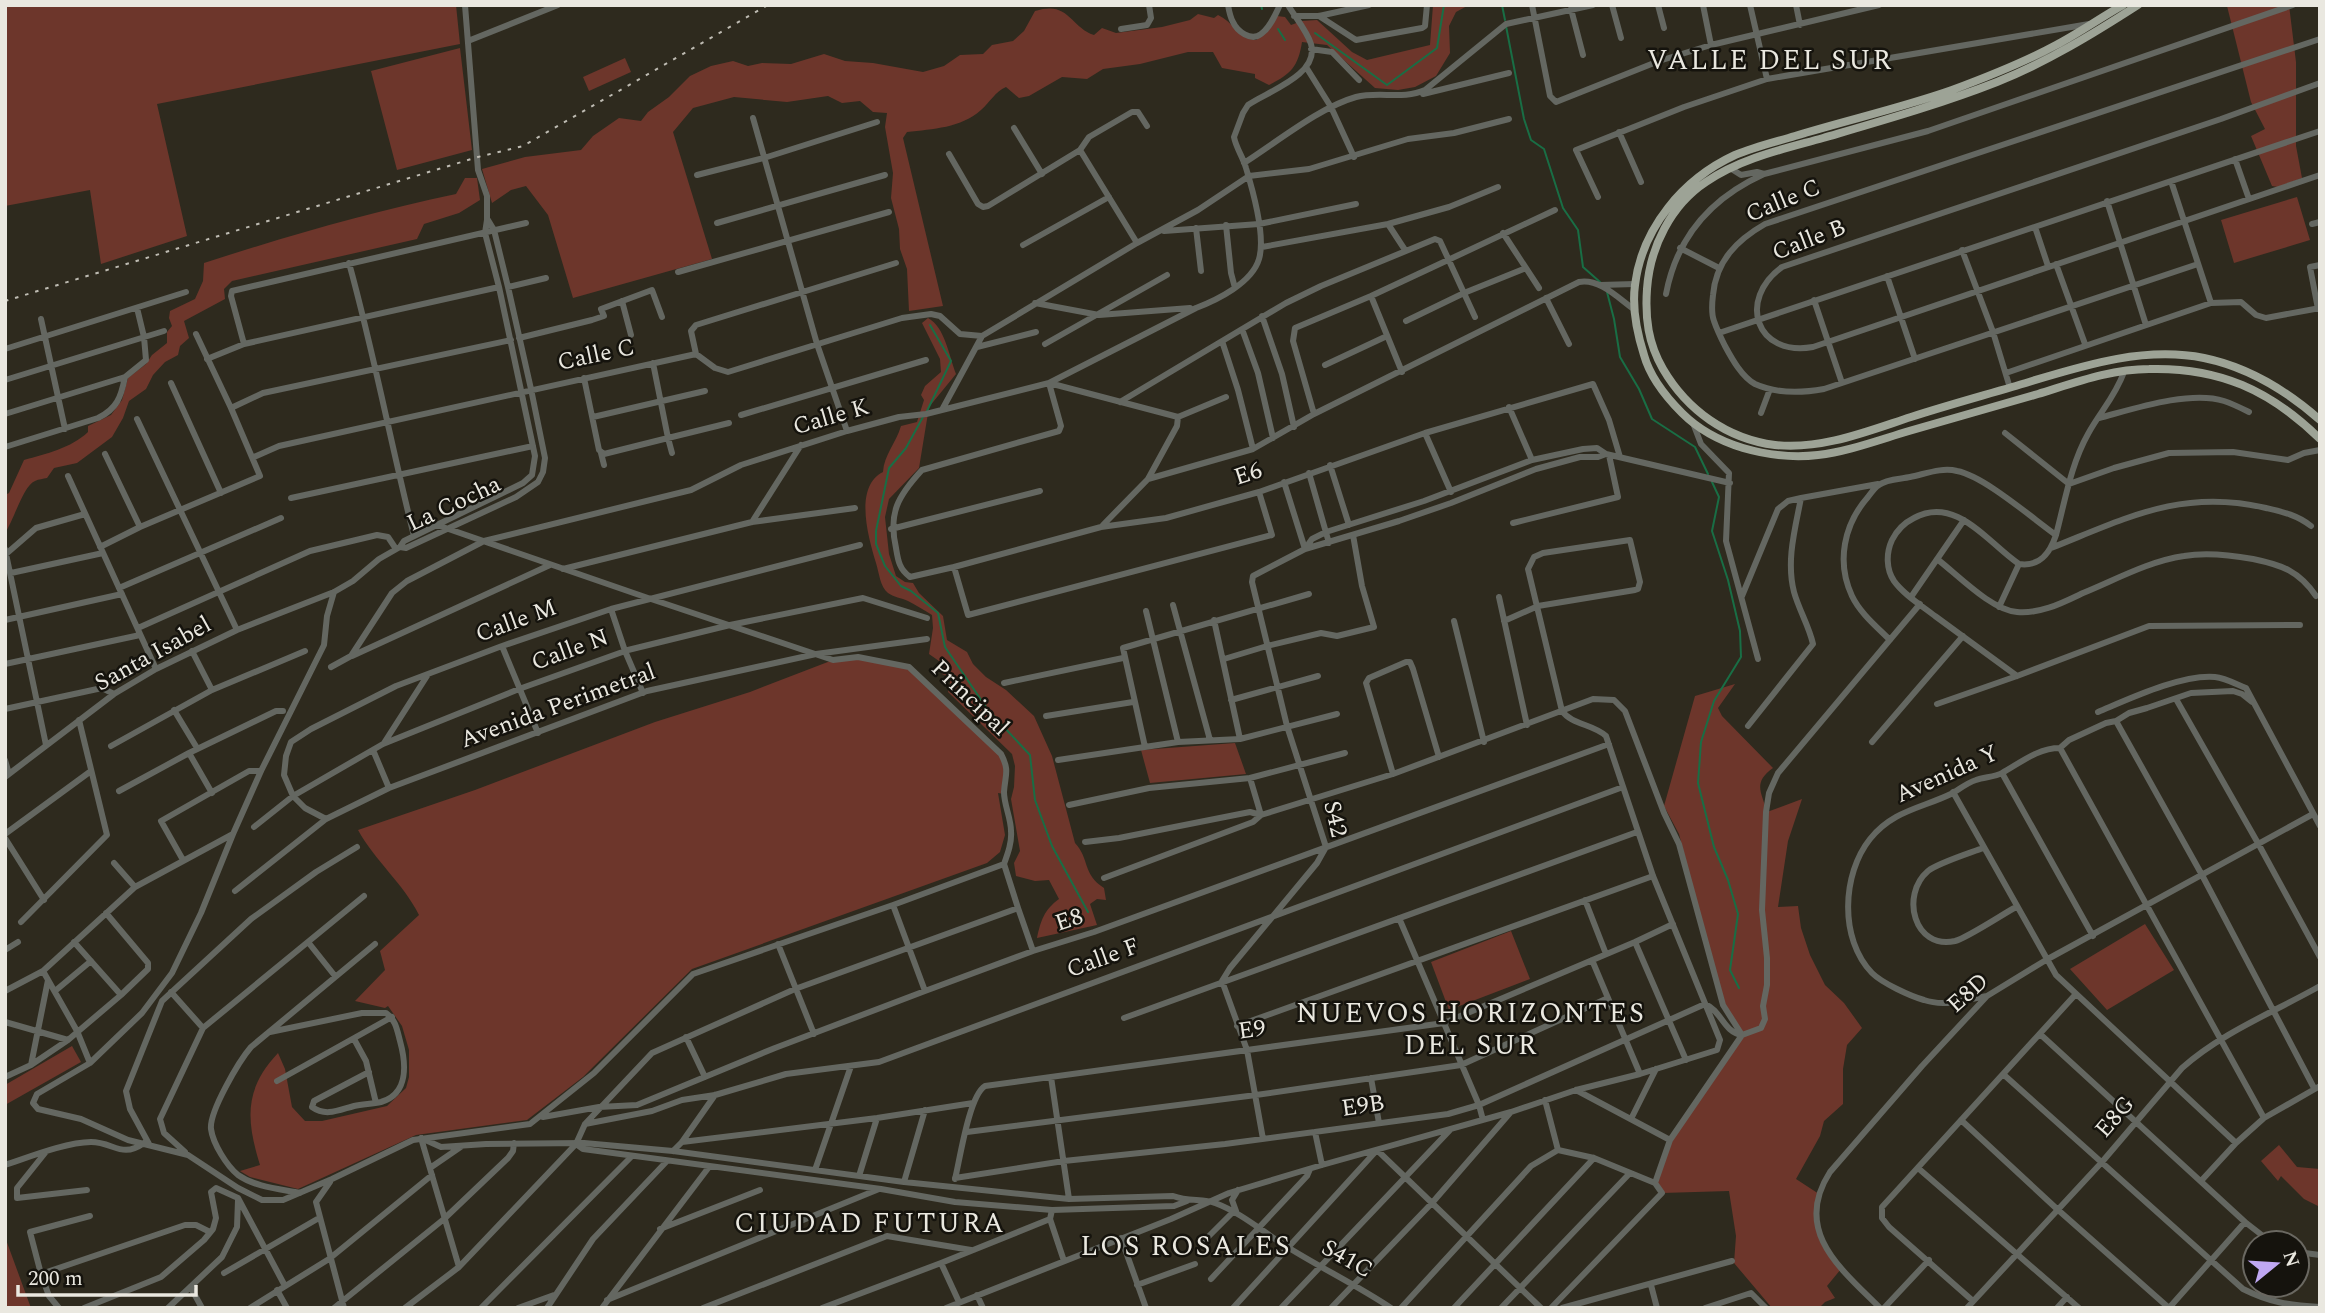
<svg xmlns="http://www.w3.org/2000/svg" width="2325" height="1313" font-family="Spectral,serif">
<rect width="100%" height="100%" fill="#2e2a1e"/>
<!-- green -->
<path fill="#6d362b" d="M5,5H456L460,44L157,104L187,236L101,264L90,190L5,206Z
M1433,5H1469L1456,12L1449,26L1450,53L1436,76L1415,87L1398,90L1375,88L1327,45L1302,42C1298,67 1291,74 1269,85L1255,78V74L1222,68L1213,52H1188L1140,64L1103,69L1087,79L1062,77L1029,96L1019,98L1006,87C995,92 990,102 981,110C961,128 933,129 907,132L903,138L943,306L909,311L907,269L900,249L899,229L891,198L893,173L885,127L887,113L873,112L860,101L842,103L828,96L787,102L734,97L693,108L673,132L712,259L573,298L548,215L526,186L511,190L492,203L482,169L525,157L581,150L593,136L619,118L641,121L648,112L669,97L690,76L711,66L733,61L748,66L762,63L791,64L824,54L845,61L873,63L923,72L944,66L960,55L983,54L992,45L1013,41L1024,31L1035,11C1069,0 1070,27 1094,35L1102,28L1116,33L1162,27L1190,20L1198,14L1214,18L1218,15C1233,22 1239,38 1256,40L1263,35L1277,16L1285,17L1291,25L1302,21L1317,20L1352,52L1367,60L1430,45Z
M2232,5H2289L2296,62V146L2302,178L2278,187L2272,186L2251,136L2265,129L2251,102L2227,6Z
M460,48L472,150L397,170L371,71Z
M625,58L631,72L589,91L583,77Z
M465,178H477L480,200L459,213L424,224L417,239L232,281L224,289L225,299L184,321L189,338L180,346L178,355L165,362L153,375L146,389L129,401L123,418L112,437L77,463L54,468L47,478C43,479 39,479 35,481C23,486 14,520 5,533V495L9,493L24,460C46,454 71,448 88,432V426L111,415L122,400L128,378L146,364L152,355L167,343V332L172,326L169,318L170,311L195,299L203,281L204,263C287,236 371,212 456,194Z
M2297,197L2310,240L2234,263L2221,220Z
M928,318C945,327 949,356 956,374L929,407L919,468L889,499L885,517L889,554L896,576L905,582L913,583L919,593L943,616L947,640L967,652L973,664L986,677L1006,690L1034,716L1052,756L1075,843C1090,859 1082,874 1104,888L1106,900L1097,899L1090,904L1097,925L1037,938C1041,920 1044,910 1059,899L1049,880L1035,881L1016,876L1014,863L1020,851L1011,799L1014,787L1015,766L1012,754L948,692L951,678L942,674L939,661L929,654L933,628L932,615C924,610 916,605 908,601C902,598 893,597 888,593C880,587 879,572 876,563C869,539 853,487 883,472C884,455 896,443 901,426L917,422L924,400L921,395L925,386L941,372L940,359L922,323Z
M858,657L909,667L1001,754L1006,764L1004,794L998,793L1005,835L1000,852L987,863L692,969L583,1077L527,1120L416,1135L298,1189L250,1177L240,1171L260,1165C246,1120 244,1089 278,1053L285,1069L292,1107L305,1121H322L387,1106L406,1088L409,1077V1050L402,1026L388,1006L385,1008L355,1001L385,970L380,951L419,915C403,883 375,861 358,830L475,790L655,722L750,692L833,660Z
M1735,684L1718,708L1722,716L1773,768C1752,783 1762,793 1767,812L1802,799L1788,841L1778,907L1798,906L1801,928L1810,955L1825,985L1844,1003L1862,1028L1847,1045L1843,1069V1104L1824,1121L1820,1136L1796,1179L1819,1194L1816,1204L1824,1248L1841,1269L1827,1286L1835,1298L1825,1302L1819,1308H1772L1734,1263L1736,1236L1729,1191L1662,1193L1655,1183L1670,1140L1742,1035L1723,1005L1679,834L1664,806L1695,696Z
M1235,743L1246,774L1150,783L1141,750Z
M2145,924L2174,970L2107,1010L2070,969Z
M1511,931L1530,979L1449,1010L1431,962Z
M72,1046L81,1062L5,1105V1085Z
M2279,1145L2297,1167L2320,1169V1207L2304,1199L2281,1176L2278,1181L2261,1161Z
M5,1237L31,1308H5Z"/>
<g fill="none" stroke-linecap="round" stroke-linejoin="round">
<!-- stream -->
<path stroke="#196e45" stroke-width="2" d="M1261,5L1262,9
M1502,5L1505,20
M1506,26L1524,119L1531,140L1544,149L1563,208L1578,230L1583,267L1600,282
M1278,29L1285,40
M1315,33L1387,85L1437,48L1444,5
M1607,292L1614,319L1620,357L1639,389L1652,419L1695,447L1708,474
M927,411L951,361L930,325
M924,415L906,448L889,468L876,531V544L885,566L901,586L911,591L938,613L945,647L988,710L1030,755L1035,800L1052,846L1088,912
M1712,482L1719,497L1712,531L1728,580L1740,631L1741,657L1714,701L1701,742L1698,783L1714,847L1728,880L1738,914L1730,970L1739,988"/>
<!-- minor -->
<path stroke="#646761" stroke-width="6" d="M1228,5C1229,11 1230,17 1233,22C1237,31 1251,42 1261,34C1270,28 1275,15 1280,5
M1532,5L1550,96L1556,102L1659,61L1711,45L1879,5
M1612,5L1621,38
M1658,5L1664,28
M1703,5L1711,45
M1750,5L1767,79
M1796,5L1800,25
M1571,9L1583,55
M1294,16H1319L1369,5
M1319,16L1356,40L1422,28L1425,26L1427,5
M1121,29L1147,25L1151,18L1149,5
M468,41L558,5
M1311,49L1332,52L1359,80
M1306,67L1331,107L1354,157
M2320,83L2221,119L1782,267C1737,300 1756,357 1813,347L2320,175
M1423,94L1509,73
M753,118L817,344L847,431
M1014,128L1042,174
M1619,132L1641,182
M949,154L978,204L983,207L988,206L1080,150
M2235,159L2249,199
M1244,163C1277,142 1320,107 1356,97C1379,91 1403,100 1425,90L1506,24L1593,5
M1730,168L1741,175L1757,172L1764,174
M697,175L764,158L877,122
M1249,176L1309,169L1408,139L1454,133L1509,119
M2171,181L2211,303
M1598,197L1576,150L1684,107L1767,79L2089,24
M2107,201L2146,325
M717,223L885,175
M1388,224L1405,250
M2312,224L2320,222
M1226,225L1231,273L1235,288
M2035,227L2048,266
M1196,228L1201,271
M1164,231L1259,224L1356,204
M1503,233L1539,288
M1137,243L1080,150L1089,137L1132,112H1138L1147,126
M1023,245L1109,197
M1262,247L1388,224L1449,207L1498,187
M1680,248L1719,268
M1962,250L1993,332L2010,388
M349,263C374,353 391,445 414,536
M2056,264L2085,344
M2198,264L1824,389C1802,393 1777,394 1755,384C1742,377 1732,359 1725,346C1721,338 1717,330 1714,321C1711,313 1712,303 1713,295C1716,261 1737,240 1765,224L2320,39
M678,272L889,212
M1887,276L1915,359
M1600,285L1635,284
M508,287L546,278
M1666,294C1677,236 1711,198 1764,174L1928,131L2293,5
M1371,296L1402,372
M1546,298L1569,344
M1814,300L1842,383
M622,301L631,335
M1035,303L1099,315L1190,308
M2318,309L2310,267L2320,265
M1262,316L1282,374L1294,427
M41,319L65,429
M1406,321L1464,293L1526,268
M1242,329L1258,373L1273,438
M1719,333L2320,131
M519,338L592,320L604,316L601,309L652,290L662,317
M1222,341L1238,390L1253,449
M244,344L231,296L232,291L526,223
M1045,344L1167,275
M977,347L1036,332
M5,349L186,292
M696,354L691,331L696,325L896,263
M207,359L244,344L499,287
M1325,365L1387,336
M2006,373L2211,303L2241,302L2256,315L2266,318L2320,308
M584,378L599,450L604,454L668,438L653,363
M5,380L164,331
M171,383L221,493
M1049,383L1061,426L1059,431L922,470C898,496 888,513 896,548C898,560 899,569 910,577L954,567L1101,527L1166,518L1259,492L1425,433L1593,384L1609,420L1620,457
M1049,383L1178,417
M1120,402L1286,303L1321,286L1435,239L1440,241L1475,317
M1509,407L1532,460
M231,408L263,393L511,340
M943,408L982,336L1137,243L1198,210L1249,176
M1761,413L1770,389
M5,414L125,377
M1314,414L1293,341L1295,328L1371,296L1555,210
M741,415L926,360
M593,417L705,391
M1178,417L1226,397
M2099,418C2133,409 2190,390 2224,401C2233,404 2241,408 2249,412
M137,419L237,630
M1693,423L1701,444L1729,473L1726,541L1758,659
M1425,433L1451,492
M2005,433L2069,484L2114,468L2169,453L2233,452L2288,460L2304,453L2320,450
M5,447L98,418C117,409 121,397 125,377L146,360L144,337L137,308
M601,453L604,465
M672,453L668,438L729,423
M105,454L140,527
M254,457L279,446L696,354L715,368L728,372L902,318L931,314L940,316L960,334L982,336
M1330,465L1349,525
M1309,473L1329,543
M68,476L156,669
M1148,479L1177,426L1178,417
M1284,482L1305,549
M291,498L533,446
M752,522L801,445
M1513,523L1618,497L1609,455
M1103,525L1148,479L1253,449L1314,414L1579,282C1600,278 1619,299 1635,310
M891,529L1040,491
M100,547L140,527L260,476L231,408L196,334
M400,547L406,548L516,497L538,482L543,472L545,458L531,389L508,287L494,230L488,220
M2051,548C2127,518 2182,488 2266,508C2283,512 2297,515 2311,526
M5,549L46,745
M1305,549L1312,539L1326,532L1424,501L1532,460L1583,449L1597,448L1606,454L1730,483
M6,554L36,528L85,514
M1937,559C1958,575 1991,610 2017,612C2041,614 2062,603 2083,593C2115,580 2149,561 2184,556C2206,552 2231,555 2253,559C2282,565 2299,571 2316,596
M954,567L968,615L1272,535L1259,492
M563,569L752,522L855,508
M11,573L103,553
M119,588L281,518
M334,592L327,616L324,645L261,771L233,834L201,913L172,973L142,1013L90,1063L37,1094L33,1103L38,1109L81,1119L128,1140L188,1155L238,1188L262,1200H283L332,1179L413,1140L530,1124L594,1073L693,974L893,905L1004,864C1008,853 1012,842 1011,831C1011,818 1004,805 1004,792C1005,775 1010,771 1001,754L909,667L858,657L833,660L648,598L437,525
M1742,596L1778,509L1788,501L1801,498
M1499,597L1527,725
M1911,597L1964,520
M1173,605L1210,740
M1999,607L2019,564
M611,609L625,651L643,693
M1146,611L1178,742
M5,620L122,594
M1214,620L1240,739
M1454,621L1484,742
M138,628L310,551L377,535L388,537L396,549
M1890,640C1877,627 1860,613 1852,596C1836,562 1844,524 1868,497C1871,493 1875,487 1879,485C1886,479 1901,479 1910,477C1925,474 1942,467 1957,471C1984,476 2032,518 2056,535
M502,646L538,733
M192,651L212,690
M352,656L550,565
M1224,659L1267,646L1321,633L1337,636L1374,627L1362,586L1353,535
M5,664L140,635
M331,667L351,656L392,593L407,581L484,541L691,490L741,465L847,431L899,417L926,414L1049,383L1196,308C1217,300 1252,283 1259,259C1266,236 1253,191 1246,168C1243,157 1236,148 1234,137L1243,113L1248,105C1266,92 1320,75 1311,44C1307,31 1295,17 1288,5
M2017,676C1990,656 1962,636 1935,616C1921,605 1904,595 1894,581C1886,569 1886,553 1892,540C1897,530 1904,523 1914,518C1956,495 1988,543 2019,564C2040,567 2050,553 2056,535C2065,501 2071,464 2088,434C2100,412 2115,397 2124,372
M1004,683L1123,658
M2176,699L2259,845L2320,957
M1231,700L1318,676
M1937,704L2017,676L2149,626L2300,625
M5,709L102,688L114,694
M174,710L197,748
M2098,712C2129,699 2182,674 2215,677C2225,678 2236,684 2246,688L2320,826
M1046,716L1133,702
M2116,721L2202,875L2314,1088
M1748,726L1813,644C1809,626 1799,610 1794,592C1786,561 1795,529 1801,498L1878,484
M1872,742L1963,636
M384,743L427,676
M111,746L212,690L305,651
M1145,747L1123,648L1309,594
M2060,748L2264,1118
M373,750L389,788
M189,753L212,793
M5,760L9,774
M1058,760L1178,742L1240,739L1337,714
M2002,773L2093,936
M1393,774L1366,683L1369,678L1406,662H1410L1413,669L1439,757
M5,777L114,694L156,669L237,630L334,592L353,581L379,559L400,547L404,541L523,483L532,475L535,456L499,287L485,233L487,220V196L478,170L465,5
M119,791L189,753L276,711H283
M1953,792L2056,975L2236,1143
M1069,805L1149,788L1250,778L1345,753
M326,819L305,808L293,796L284,775L286,756L291,742L311,729L396,686L502,646L611,609L860,545
M254,827L293,796L383,744L519,689L628,650L730,625L863,598L927,618
M5,834L91,771
M5,838L44,900
M1085,842L1119,838L1250,812L1261,815L1250,778
M1983,848C1970,853 1938,863 1928,871C1900,895 1914,950 1955,941C1967,938 2003,914 2016,907
M183,860L161,821L249,771H261
M114,863L135,887
M1004,864L1018,908
M1104,878L1253,822L1261,815L1393,774L1593,699L1614,700L1625,711L1664,813L1679,844L1723,1005L1742,1035
M235,891L326,819L389,788L647,691L816,654L927,639
M1585,900L1606,954
M893,905L925,991
M1399,918L1479,1105L1483,1120
M21,922L107,835L79,720
M74,942L121,995
M308,942L335,976
M1635,942L1686,1060
M778,944L814,1034
M5,950L18,942
M1592,960L1640,1074
M43,971L77,1031L90,1063
M5,991L43,971L135,887L233,834
M55,991L91,961
M171,992L203,1028
M1987,996C1967,1000 1944,1007 1924,1000C1910,996 1882,983 1872,973C1839,939 1842,874 1870,839C1893,810 1923,808 1953,793C1961,788 1967,783 1976,780C1984,777 1995,777 2002,773C2020,763 2038,748 2060,748L2069,740L2106,723L2116,721L2129,713L2147,708L2191,693L2233,691L2242,694L2252,702
M1124,1018L1637,832
M5,1022L68,1040
M1237,1026L1653,876
M270,1032L362,1013H386C396,1020 397,1030 400,1041C406,1063 409,1094 381,1102C372,1104 363,1104 354,1106C339,1110 326,1117 312,1107L314,1101L369,1072
M2040,1034L2245,1222L2272,1243
M1742,1035L1761,1028L1765,1019L1763,1006L1767,985V958L1762,910L1766,812L1769,793L1778,773L1920,604
M686,1037L705,1077
M354,1039L366,1061L376,1103
M31,1065L48,980
M2003,1074L2243,1289C2271,1303 2289,1305 2320,1307
M5,1077L31,1065L68,1040L121,995L148,969V963L106,913
M1051,1077L1069,1199
M1371,1078L1379,1123
M277,1081L392,1017
M1576,1090L1670,1140
M1545,1100L1558,1150
M543,1117L599,1107L637,1105L775,1048L925,991L1033,951L1094,932L1609,744
M1631,1119L1656,1069
M1961,1120L2057,1209L2169,1308
M585,1124L652,1111L682,1100L715,1095L786,1074L879,1062L1623,787
M967,1132L1256,1095L1461,1065L1608,998
M1315,1132L1322,1165
M421,1138L441,1147L486,1144L584,1143L673,1151L904,1182L1069,1199L1173,1196C1189,1202 1203,1198 1215,1203C1242,1213 1264,1233 1289,1248C1323,1269 1358,1286 1391,1308
M421,1138L459,1267
M1263,1139L1247,1050L1222,981L1230,968L1317,863L1326,847L1287,726L1252,582L1253,576L1305,549L1399,521L1451,503L1536,469L1580,457H1598L1606,454
M682,1142L877,1118L973,1103
M149,1144L130,1109L126,1091L162,1001L251,919L316,872L357,847
M576,1144L583,1149L881,1189L955,1202L1052,1210L1174,1206L1187,1201
M673,1151L682,1142L715,1095
M185,1152L164,1133L160,1119L203,1028L364,896
M45,1153L17,1188V1198L87,1190
M5,1165C29,1157 67,1142 91,1142C114,1142 121,1159 144,1143
M430,1168L462,1146
M1918,1168L2079,1308
M815,1170L851,1066
M859,1176L877,1118
M955,1178L1064,1161L1225,1144L1448,1114L1479,1105L1705,1004C1722,1011 1723,1032 1742,1035
M955,1179C960,1159 969,1096 985,1086L1444,1023L1635,942L1673,924
M2201,1181L2236,1143L2264,1118L2320,1086
M330,1182L316,1202L344,1308
M904,1182L925,1110
M1655,1183L1670,1140L1742,1035
M300,1193C280,1189 255,1187 238,1175C227,1166 213,1144 211,1129C209,1112 239,1061 251,1047L375,944
M1236,1211L1232,1200L1238,1190
M90,1216L30,1232L41,1274L185,1225H196L210,1232
M1050,1219L1064,1261
M660,1229L760,1190
M1121,1238L1146,1308
M1205,1240L1234,1211
M2297,1252L2320,1255
M941,1263L959,1302
M224,1273L319,1218
M41,1274L49,1296L59,1308
M1211,1279L1307,1176L1310,1169
M1137,1285L1195,1264
M1651,1285L1657,1308
M191,1288L202,1308
M277,1290L287,1308
M977,1295L983,1308
M607,1300L879,1189
M1973,1301L1889,1227L1882,1218V1207L2075,995
M84,1308L161,1277L204,1240L213,1229L216,1218L211,1192L216,1188L238,1198L285,1286
M168,1308L222,1257L237,1227L238,1200
M250,1308L329,1259L432,1175
M334,1308L444,1219L508,1158L513,1151L514,1143
M405,1308L459,1267L576,1144L585,1124L652,1053L795,989L1018,908L1033,951
M481,1308L632,1156
M518,1308L554,1295
M547,1308L593,1239L667,1161
M602,1308L709,1167
M703,1308L887,1236L971,1250
M822,1308L941,1263L1050,1219L1052,1210
M946,1308L1171,1219L1229,1193L1322,1165L1511,1112L1576,1090L1640,1074L1717,1050L1720,1040L1653,876L1606,736C1593,724 1572,725 1562,711L1528,569L1534,557L1543,553L1630,540L1640,582L1638,589L1635,590L1538,606L1504,621
M1233,1308L1377,1150L1541,1308
M1281,1308L1451,1129
M1331,1308L1432,1203L1510,1113
M1401,1308L1531,1166L1558,1150
M1454,1308L1594,1158
M1501,1308L1630,1173
M1551,1308L1662,1193L1655,1183L1594,1158L1558,1150
M1562,1308L1732,1261
M1705,1308L1751,1293L1766,1308
M1880,1308C1841,1269 1792,1231 1830,1172L1922,1066L1987,996L2046,960L2313,814
M1884,1308L1929,1260
M1967,1308L2102,1162L2182,1068C2221,1033 2274,1012 2320,986
M2057,1308L2067,1297
M2169,1308L2245,1222"/>
<!-- major -->
<path stroke="#9da396" stroke-width="8" d="M2123,5C2100,18 2079,33 2056,45C2023,63 1987,77 1952,90C1901,108 1847,120 1795,136C1775,142 1754,147 1735,155C1683,179 1642,228 1635,285C1632,307 1637,333 1644,355C1650,377 1666,397 1682,413C1700,431 1720,441 1743,448C1809,467 1846,450 1909,431C1952,419 1995,406 2038,394C2074,383 2111,369 2149,369C2219,367 2270,390 2320,439
M2138,5C2093,34 2047,62 1997,82C1941,104 1881,121 1823,138C1784,149 1741,158 1706,182C1671,205 1650,247 1647,289C1645,318 1648,343 1663,369C1687,410 1727,439 1775,445C1822,450 1868,431 1911,417C1945,406 1978,397 2012,387C2073,369 2139,345 2204,358C2248,367 2287,391 2320,420"/>
<!-- rail -->
<path stroke="#bebbb2" stroke-width="2" stroke-dasharray="3.5 7" stroke-linecap="butt" d="M5,301L478,157L523,146L768,5"/>
</g>
<g text-anchor="middle" dominant-baseline="central" stroke-width="5" stroke-linejoin="round" paint-order="stroke">
<!-- street labels -->
<g font-size="24" fill="#eae8e0" stroke="#15130d">
<text transform="translate(1783 201) rotate(-22)">Calle C</text>
<text transform="translate(1809 240) rotate(-21)">Calle B</text>
<text transform="translate(596 355) rotate(-12)">Calle C</text>
<text transform="translate(831 417) rotate(-16)">Calle K</text>
<text transform="translate(1248 474) rotate(-18)">E6</text>
<text transform="translate(454 504) rotate(-25)">La Cocha</text>
<text transform="translate(516 621) rotate(-20)">Calle M</text>
<text transform="translate(570 650) rotate(-20)">Calle N</text>
<text transform="translate(153 654) rotate(-29)">Santa Isabel</text>
<text transform="translate(970 698) rotate(44)">Principal</text>
<text transform="translate(558 706) rotate(-20)">Avenida Perimetral</text>
<text transform="translate(1947 774) rotate(-24)">Avenida Y</text>
<text transform="translate(1335 819) rotate(77)">S42</text>
<text transform="translate(1069 920) rotate(-18)">E8</text>
<text transform="translate(1103 958) rotate(-20)">Calle F</text>
<text transform="translate(1968 993) rotate(-42)">E8D</text>
<text transform="translate(1252 1030) rotate(-8)">E9</text>
<text transform="translate(1363 1106) rotate(-8)">E9B</text>
<text transform="translate(2115 1117) rotate(-49)">E8G</text>
<text transform="translate(1347 1259) rotate(29)">S41C</text>
</g>
<!-- quarter labels -->
<g font-size="28" letter-spacing="2" fill="#eae8e0" stroke="#15130d">
<text x="1770" y="60">VALLE DEL SUR</text>
<text x="1471" y="1013">NUEVOS HORIZONTES<tspan x="1471" dy="32">DEL SUR</tspan></text>
<text x="870" y="1223">CIUDAD FUTURA</text>
<text x="1186" y="1246">LOS ROSALES</text>
</g>
</g>
<!-- border -->
<rect width="2325" height="1313" fill="none" stroke="#eae8e0" stroke-width="14"/>
<!-- north arrow -->
<g transform="translate(2276 1264) rotate(72)"><circle r="33" fill="#15130d" stroke="#6a6861" stroke-width="2"/>
<path d="M0-5L12 26L0 18L-12 26Z" fill="#c0a8f3"/>
<text y="-10" font-size="19" font-weight="bold" text-anchor="middle" fill="#eae8e0">N</text>
</g>
<!-- scale -->
<path d="M18 1285v10h178v-10" fill="none" stroke="#eae8e0" stroke-width="3.5"/>
<text x="28" y="1285" font-size="21" fill="#eae8e0" stroke="#15130d" stroke-width="5" paint-order="stroke">200 m</text>
</svg>
